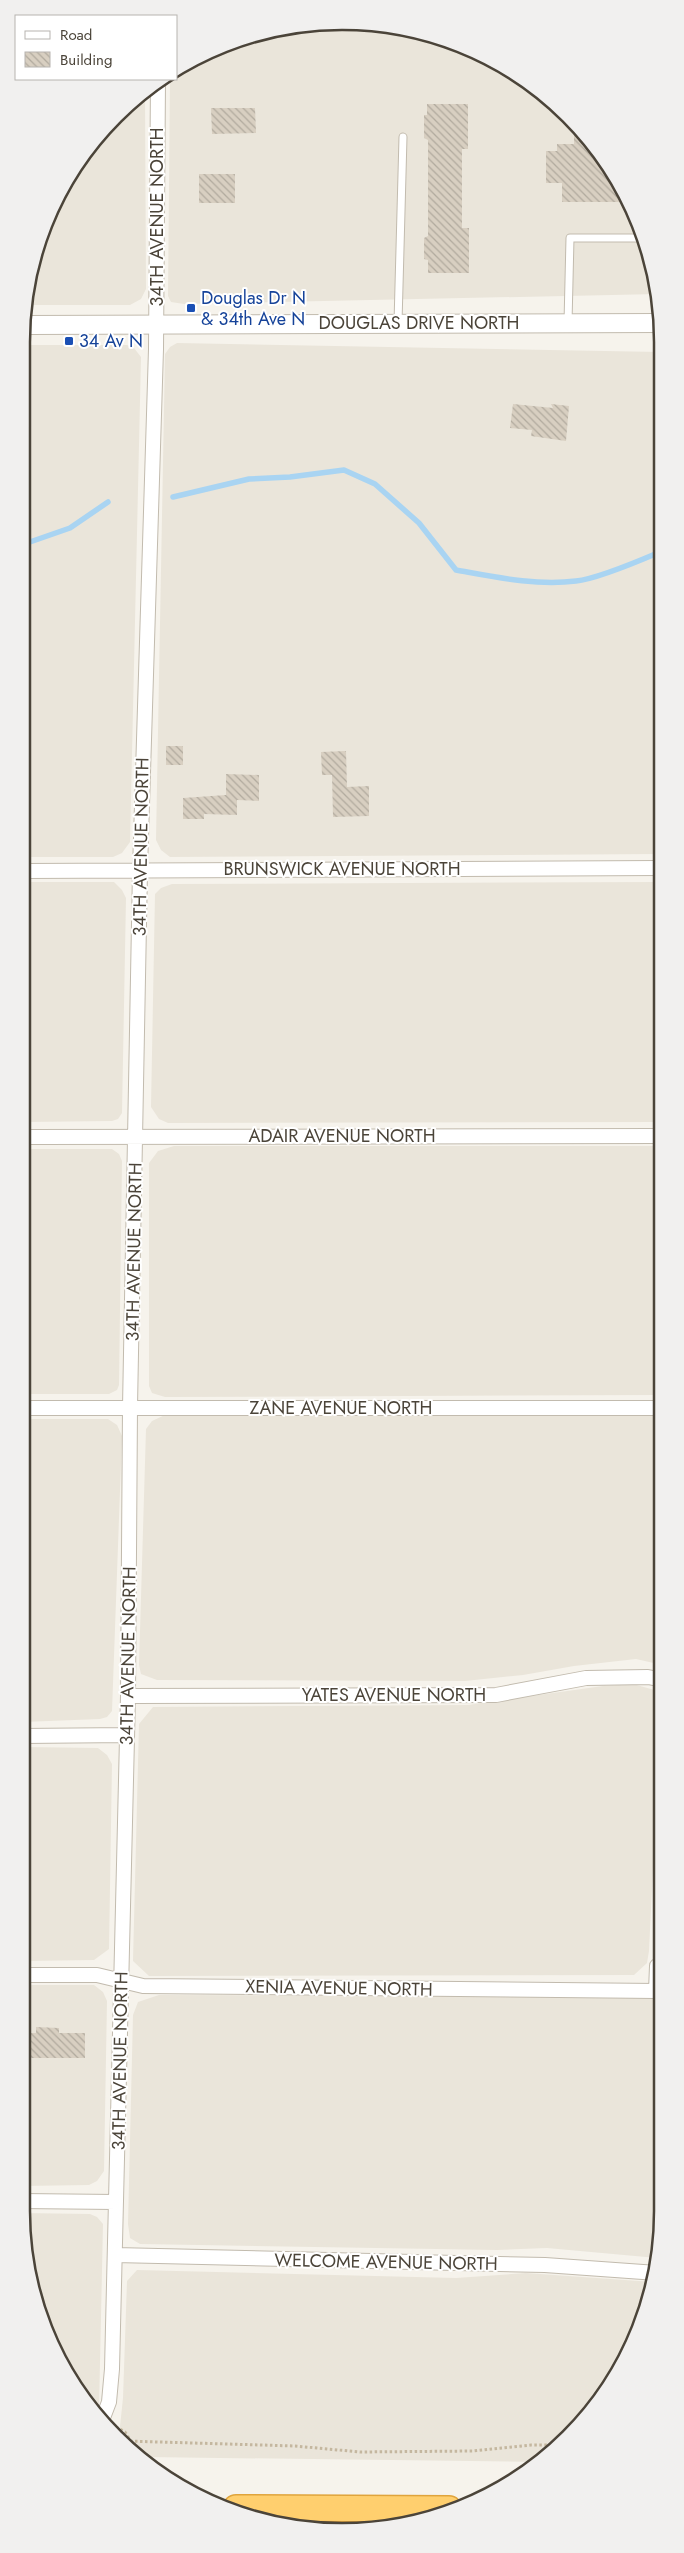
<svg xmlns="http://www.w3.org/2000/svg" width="684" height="2553" font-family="Jost,sans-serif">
<defs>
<pattern id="building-back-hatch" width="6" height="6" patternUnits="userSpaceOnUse" patternTransform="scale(1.25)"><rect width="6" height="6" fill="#d8cfc1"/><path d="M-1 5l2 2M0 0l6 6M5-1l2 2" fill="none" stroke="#b1aa9e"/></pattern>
</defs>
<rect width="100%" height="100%" fill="#f6f3ec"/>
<!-- residential -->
<path fill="#eae5da" d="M279,27H404L502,64L569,115L630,200L658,294L184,304L171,302L168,296L170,79H176V70Z
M145,94L146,289L141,299L130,305H27V280L75,164Z
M177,343L660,352L659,854L170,857L161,850L156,840L165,354L170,347Z
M27,345H127L134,348L141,357L130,842L122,853L113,857H26Z
M25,882H114L122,890L126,898L122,1113L118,1119L112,1121L25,1122Z
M659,882V1122L168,1123L159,1119L151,1107L155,894L161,888L172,884Z
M174,1146H659L658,1395L165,1397L152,1393L149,1386V1163L158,1151Z
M25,1149H112L119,1154L122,1161L119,1385L117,1390L109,1394H24Z
M167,1414L658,1416V1664L636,1659L574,1666L523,1675L465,1681L157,1680L141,1674L139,1665L146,1429L152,1421Z
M24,1419H108L117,1425L122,1436L112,1711L107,1717L100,1719L23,1722Z
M633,1684L658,1691V1762L649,1951L647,1963L634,1975L149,1976L133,1961L139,1724L153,1707L468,1705L603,1686Z
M23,1747L98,1748L107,1755L112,1764L109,1949L94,1960L22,1961Z
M22,1985H94L103,1992L107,2001L104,2171L97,2181L89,2185L21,2186Z
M159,1995L657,1996V2258L547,2248L497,2250L140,2244L130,2238L128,2224L133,2015L138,2002Z
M22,2213L90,2214L97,2217L103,2224L99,2409L96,2415L46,2333Z
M137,2270L456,2278L526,2273L653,2282L620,2372L540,2462L146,2457L119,2436L123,2398L127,2281Z"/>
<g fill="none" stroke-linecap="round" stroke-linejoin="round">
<!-- stream -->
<path stroke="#a9d4f2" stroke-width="5.5" d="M173,497L249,479L290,477L344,470L375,484L419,523L456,570C495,577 536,586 576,581C597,579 639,561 660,552
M27,543L70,528L108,502"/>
</g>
<!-- building -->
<path fill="url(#building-back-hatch)" d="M427,104H468V149H462V228H469V273H428V260L424,259V238L428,236V140L424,138V115H427Z
M211,108H255L256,133L212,134Z
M574,123L630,200V202H562V183H546V151H557V144H574Z
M199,174H235V203H199Z
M513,404L553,408L551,404L569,406L566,441L531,436L532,430L510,428Z
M166,746H183V765H166Z
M346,751L347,787L369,786V816L333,817L332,775H322L321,752Z
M226,774L259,775V801L237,800V815L204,814V819H183V798L226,795Z
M36,2027L59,2028V2033H85V2058H22V2033H36Z"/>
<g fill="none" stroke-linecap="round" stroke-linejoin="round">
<defs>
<path id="service" d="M398,323L403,137
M568,323L570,238H641"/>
<path id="minor" d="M25,871L659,868
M25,1137L659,1136
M24,1408H658
M128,1696L496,1695L586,1678L648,1677L658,1679
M23,1736L127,1735
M22,1975H97L143,1986L657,1991
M656,1991L657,1966
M21,2201L116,2202
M115,2255L545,2265L657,2273
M101,2423L109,2402L112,2369L128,1696L130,1407L140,870L156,349L158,81"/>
<path id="tertiary" d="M27,325L660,323"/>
<path id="motorway" d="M236,2508L449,2509"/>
</defs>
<!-- service casing -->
<use href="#service" stroke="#c2bbae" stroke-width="9"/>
<!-- minor casing -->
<use href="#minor" stroke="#c2bbae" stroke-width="16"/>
<!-- tertiary casing -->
<use href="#tertiary" stroke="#c2bbae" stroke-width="20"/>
<!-- motorway casing -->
<use href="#motorway" stroke="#e0a43c" stroke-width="28"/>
<!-- path -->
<path stroke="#c4b79f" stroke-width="3" stroke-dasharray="2.5 2.5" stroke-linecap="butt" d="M116,2427L125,2432L130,2440
M125,2441L295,2446L360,2452L473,2451L531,2445H555"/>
<!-- service -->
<use href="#service" stroke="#fff" stroke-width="7"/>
<!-- minor -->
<use href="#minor" stroke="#fff" stroke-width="14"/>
<!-- tertiary -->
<use href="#tertiary" stroke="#fff" stroke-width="18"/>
<!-- motorway -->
<use href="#motorway" stroke="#ffcf6e" stroke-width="25"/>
</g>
<!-- markers -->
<g fill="#1a4fb4" stroke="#fff" stroke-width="2">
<rect x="186" y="303" width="10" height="10" rx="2.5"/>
<rect x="64" y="336" width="10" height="10" rx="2.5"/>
</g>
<g text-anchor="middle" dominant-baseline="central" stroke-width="4" stroke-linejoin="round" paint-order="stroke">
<!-- street labels -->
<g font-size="18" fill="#4b4439" stroke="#fff">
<text transform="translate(157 217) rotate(-90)">34TH AVENUE NORTH</text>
<text x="419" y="323">DOUGLAS DRIVE NORTH</text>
<text transform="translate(141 847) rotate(-89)">34TH AVENUE NORTH</text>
<text x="342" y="869">BRUNSWICK AVENUE NORTH</text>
<text x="342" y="1136">ADAIR AVENUE NORTH</text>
<text transform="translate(134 1252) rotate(-89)">34TH AVENUE NORTH</text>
<text x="341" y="1408">ZANE AVENUE NORTH</text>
<text transform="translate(128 1656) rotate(-89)">34TH AVENUE NORTH</text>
<text x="394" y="1695">YATES AVENUE NORTH</text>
<text transform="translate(339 1988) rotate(1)">XENIA AVENUE NORTH</text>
<text transform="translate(120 2061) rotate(-89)">34TH AVENUE NORTH</text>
<text transform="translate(386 2262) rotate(1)">WELCOME AVENUE NORTH</text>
</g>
<!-- transit labels -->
<g font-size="18" fill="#164399" stroke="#fff" text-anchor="start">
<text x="201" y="298">Douglas Dr N<tspan x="201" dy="21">&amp; 34th Ave N</tspan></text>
<text x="79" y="341">34 Av N</text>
</g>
</g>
<!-- crop -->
<path d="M0 0H684V2553H0ZM342 30H342A312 312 0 0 1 654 342V2211A312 312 0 0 1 342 2523H342A312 312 0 0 1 30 2211V342A312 312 0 0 1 342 30Z" fill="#f1f0ef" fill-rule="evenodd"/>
<path fill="none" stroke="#4b4439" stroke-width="2.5" d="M342 30H342A312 312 0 0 1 654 342V2211A312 312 0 0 1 342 2523H342A312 312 0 0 1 30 2211V342A312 312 0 0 1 342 30Z"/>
<!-- legend -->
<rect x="15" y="15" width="162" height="65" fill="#ffffff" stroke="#b7b4b0"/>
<rect x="25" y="31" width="25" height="8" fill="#ffffff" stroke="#b7b4b0"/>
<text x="60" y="40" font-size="15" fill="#4b4439">Road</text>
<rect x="25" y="52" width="25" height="15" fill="url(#building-back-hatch)" stroke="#b7b4b0"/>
<text x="60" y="65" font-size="15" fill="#4b4439">Building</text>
</svg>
